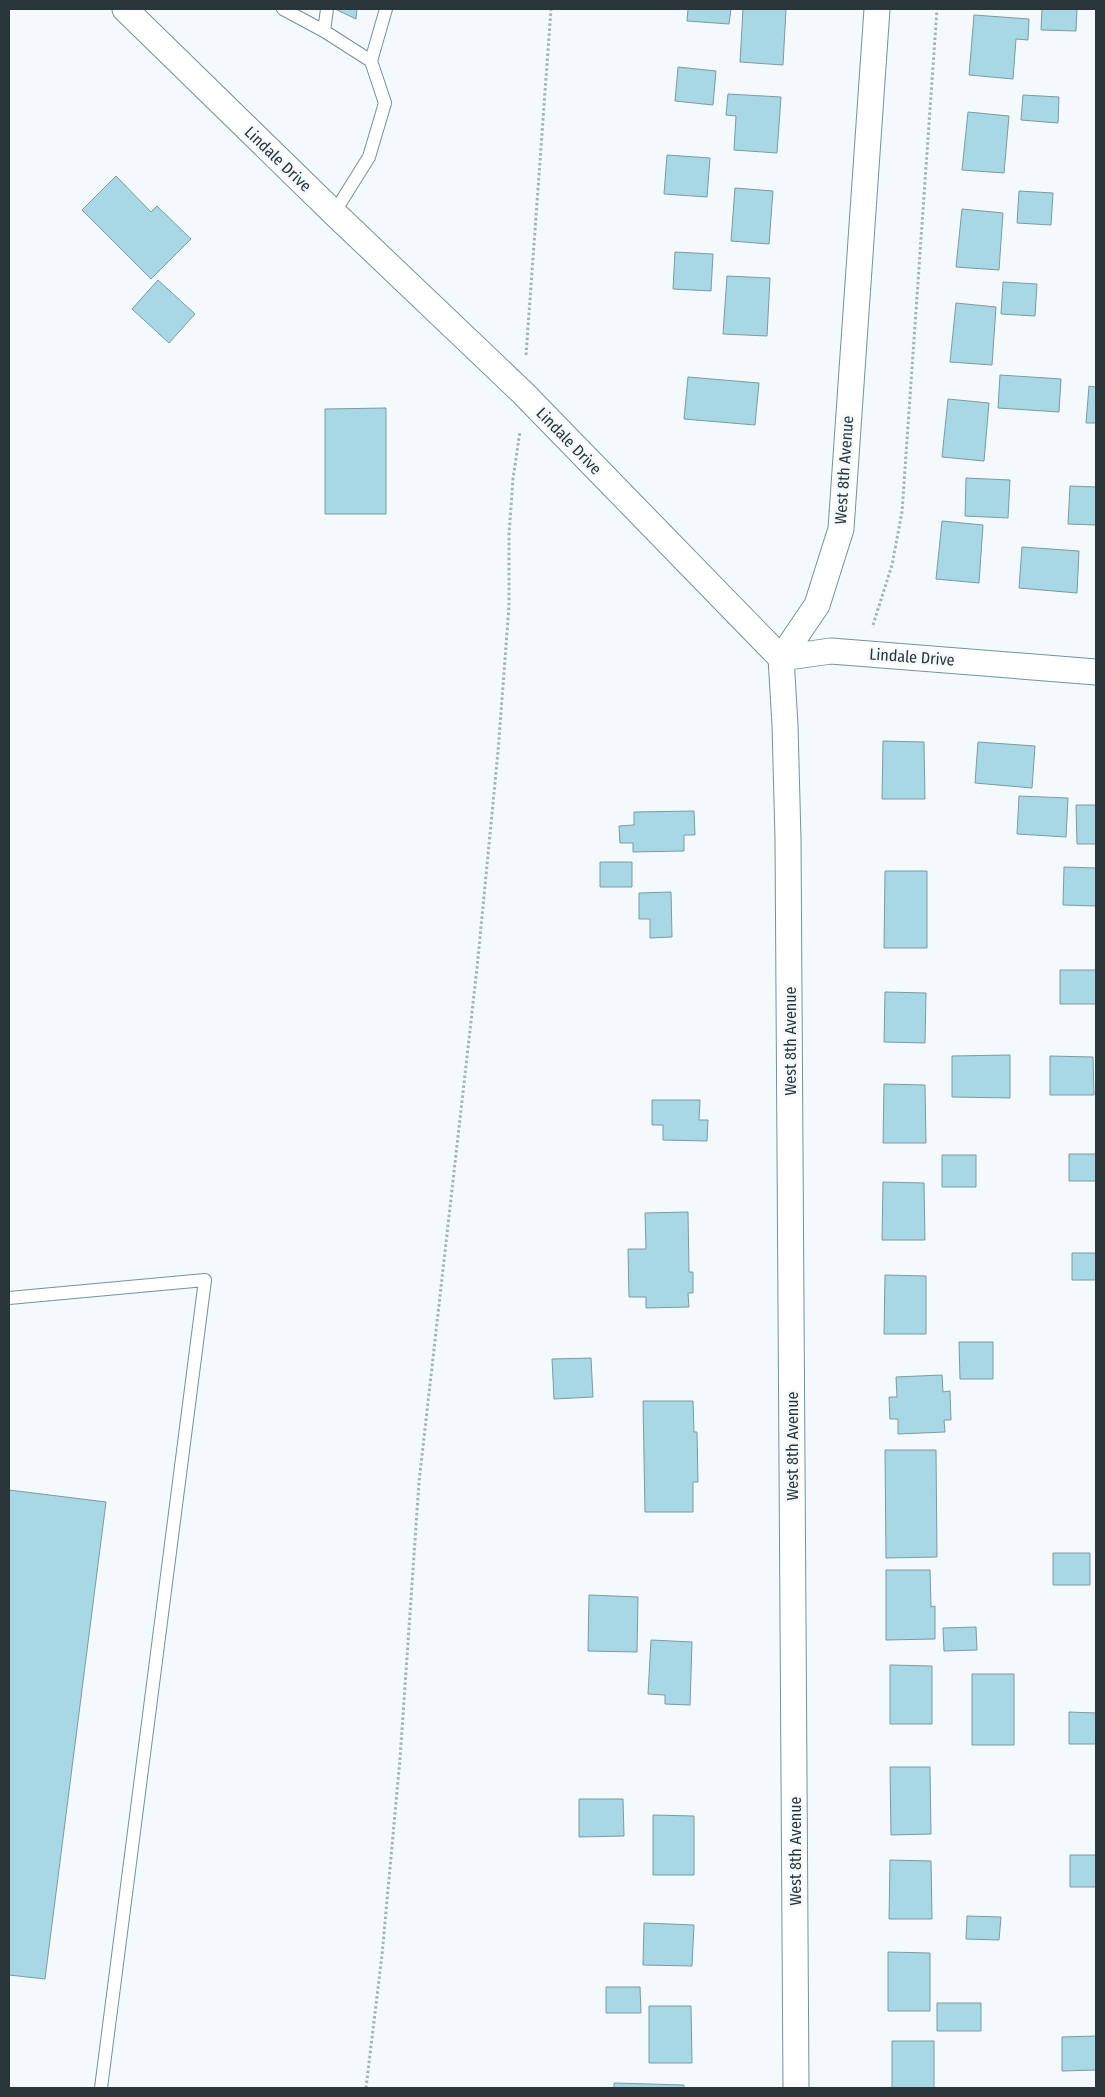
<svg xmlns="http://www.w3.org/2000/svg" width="1105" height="2097" font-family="'Fira Sans Condensed',sans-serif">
<rect width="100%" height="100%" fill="#f4fafc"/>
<!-- building -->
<path fill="#a8d7e5" stroke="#7c9aa3" d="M335,9H357L356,19Z
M688,9H731L729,24L687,21Z
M743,9H786L783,65L740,62Z
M1042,9H1077L1076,31L1041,30Z
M974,15L1029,19L1028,40L1016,39L1013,79L969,75Z
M678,67L716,71L713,105L675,101Z
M728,94L781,97L777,153L734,150L736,116L726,115Z
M1023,95L1059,97L1058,123L1021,120Z
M968,112L1009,116L1004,173L962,170Z
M667,155L710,158L707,197L664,194Z
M116,176L151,212L157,206L191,239L151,279L82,210Z
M735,188L773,191L769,244L731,241Z
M1019,191L1053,193L1051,225L1017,223Z
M962,209L1003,213L999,270L956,267Z
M675,252L713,254L711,291L673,289Z
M727,276L770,278L767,336L723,334Z
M158,280L195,314L169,343L132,309Z
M1003,282L1037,284L1035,316L1001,314Z
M956,303L996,307L992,365L950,362Z
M1000,375L1061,379L1059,412L998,408Z
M688,377L759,383L755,425L684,419Z
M1089,386L1096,387V423H1086Z
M948,399L989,403L984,461L942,457Z
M386,408V514H325V409Z
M966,478L1010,480L1008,518L965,516Z
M1070,486L1096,487V525L1068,524Z
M942,521L983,525L979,583L936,579Z
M1022,547L1079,551L1077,593L1019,588Z
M883,741L924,742L925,799H882Z
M978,742L1035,746L1032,788L975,783Z
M1019,796L1068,798L1066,837L1017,834Z
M1076,805H1096V844H1077Z
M694,811L695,835H684V851L633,852V843H620L619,826L634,825V812Z
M600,862H632V887H600Z
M1064,867L1096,868V906L1063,905Z
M885,871H927V948H884Z
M671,892L672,937L650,938V919H639V893Z
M1060,970H1096V1004H1060Z
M885,992L926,993L925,1043L884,1042Z
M1010,1055V1098L952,1097V1056Z
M1050,1056L1093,1057L1094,1095H1050Z
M884,1084L925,1085L926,1143H883Z
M652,1100H700L699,1120H708L707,1141L663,1140V1125H652Z
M1069,1154H1096V1181H1069Z
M942,1155H976V1187H942Z
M883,1182L924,1183L925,1240H882Z
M688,1212L689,1272H693V1293H688L689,1307L646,1308V1297H629L628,1249H646L645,1213Z
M1072,1253H1096V1280H1072Z
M885,1275L926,1276V1334H884Z
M959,1342H993V1379H960Z
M591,1358L593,1397L554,1399L552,1359Z
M942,1375L943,1392L950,1391L951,1420H944L945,1432L898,1434V1419H890L889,1397H897L896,1377Z
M643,1401H693L694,1432H697L698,1482H693V1512H645Z
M885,1450H936L937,1557L886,1558Z
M9,1490L106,1502L45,1979L9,1975Z
M1053,1553H1090V1585H1053Z
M886,1570H930L931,1607L935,1606V1639L886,1640Z
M589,1595L638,1597L637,1652L588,1651Z
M976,1627L977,1650L944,1651L943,1628Z
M651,1640L692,1642L690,1705L665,1704V1695L648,1694Z
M890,1665L932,1666V1724H890Z
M972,1674H1014V1745H972Z
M1069,1712L1096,1713V1744H1069Z
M890,1767H930L931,1834L891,1835Z
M579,1799H623L624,1836L579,1837Z
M653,1815L694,1816V1875H653Z
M1070,1855H1096V1887H1070Z
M890,1860L931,1861L932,1919H889Z
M967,1916L1001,1917L999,1940L966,1939Z
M644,1923L694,1925L692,1966L643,1965Z
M888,1952L930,1953V2011H888Z
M606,1987H640L641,2013H606Z
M937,2003H981V2031H937Z
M649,2006H691L692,2063H649Z
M1096,2036V2070L1062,2071V2037Z
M892,2041H934V2088H892Z
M614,2083L684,2085V2088H614Z"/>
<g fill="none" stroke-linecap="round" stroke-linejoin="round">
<defs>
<path id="service" d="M283,9L324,31L371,61L385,103L369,157L334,213
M324,31L327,9
M371,61L386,9
M9,1298L205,1280L101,2088"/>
<path id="minor" d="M125,9L334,213L523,393L781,658
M781,658L831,651L1096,672
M796,2088L788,839L785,725L781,658L817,605L841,529L877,9"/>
</defs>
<!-- service casing -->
<use href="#service" stroke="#74929b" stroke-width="14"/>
<!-- minor casing -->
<use href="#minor" stroke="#74929b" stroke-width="27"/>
<!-- path -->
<path stroke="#a9b1b4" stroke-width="3" stroke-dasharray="2.5 2.5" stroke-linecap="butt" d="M526,355L551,9
M873,625L892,565L902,512L937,9
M366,2088L382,1955L400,1759L419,1482L477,968L498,752L509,606V534L513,479L520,431"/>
<!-- service -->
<use href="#service" stroke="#fff" stroke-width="12"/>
<!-- minor -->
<use href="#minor" stroke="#fff" stroke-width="25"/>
</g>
<g text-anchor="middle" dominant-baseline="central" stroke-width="5" stroke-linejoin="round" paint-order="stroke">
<!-- street labels -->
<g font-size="16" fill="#293539" stroke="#f4fafc">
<text transform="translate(278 159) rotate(44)">Lindale Drive</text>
<text transform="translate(569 441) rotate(46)">Lindale Drive</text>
<text transform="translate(844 470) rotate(-86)">West 8th Avenue</text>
<text transform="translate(912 657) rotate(4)">Lindale Drive</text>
<text transform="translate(790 1041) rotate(-90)">West 8th Avenue</text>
<text transform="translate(792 1446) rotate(-90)">West 8th Avenue</text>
<text transform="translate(795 1851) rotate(-90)">West 8th Avenue</text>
</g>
</g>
<!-- border -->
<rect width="1105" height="2097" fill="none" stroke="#293539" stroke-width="20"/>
</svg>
